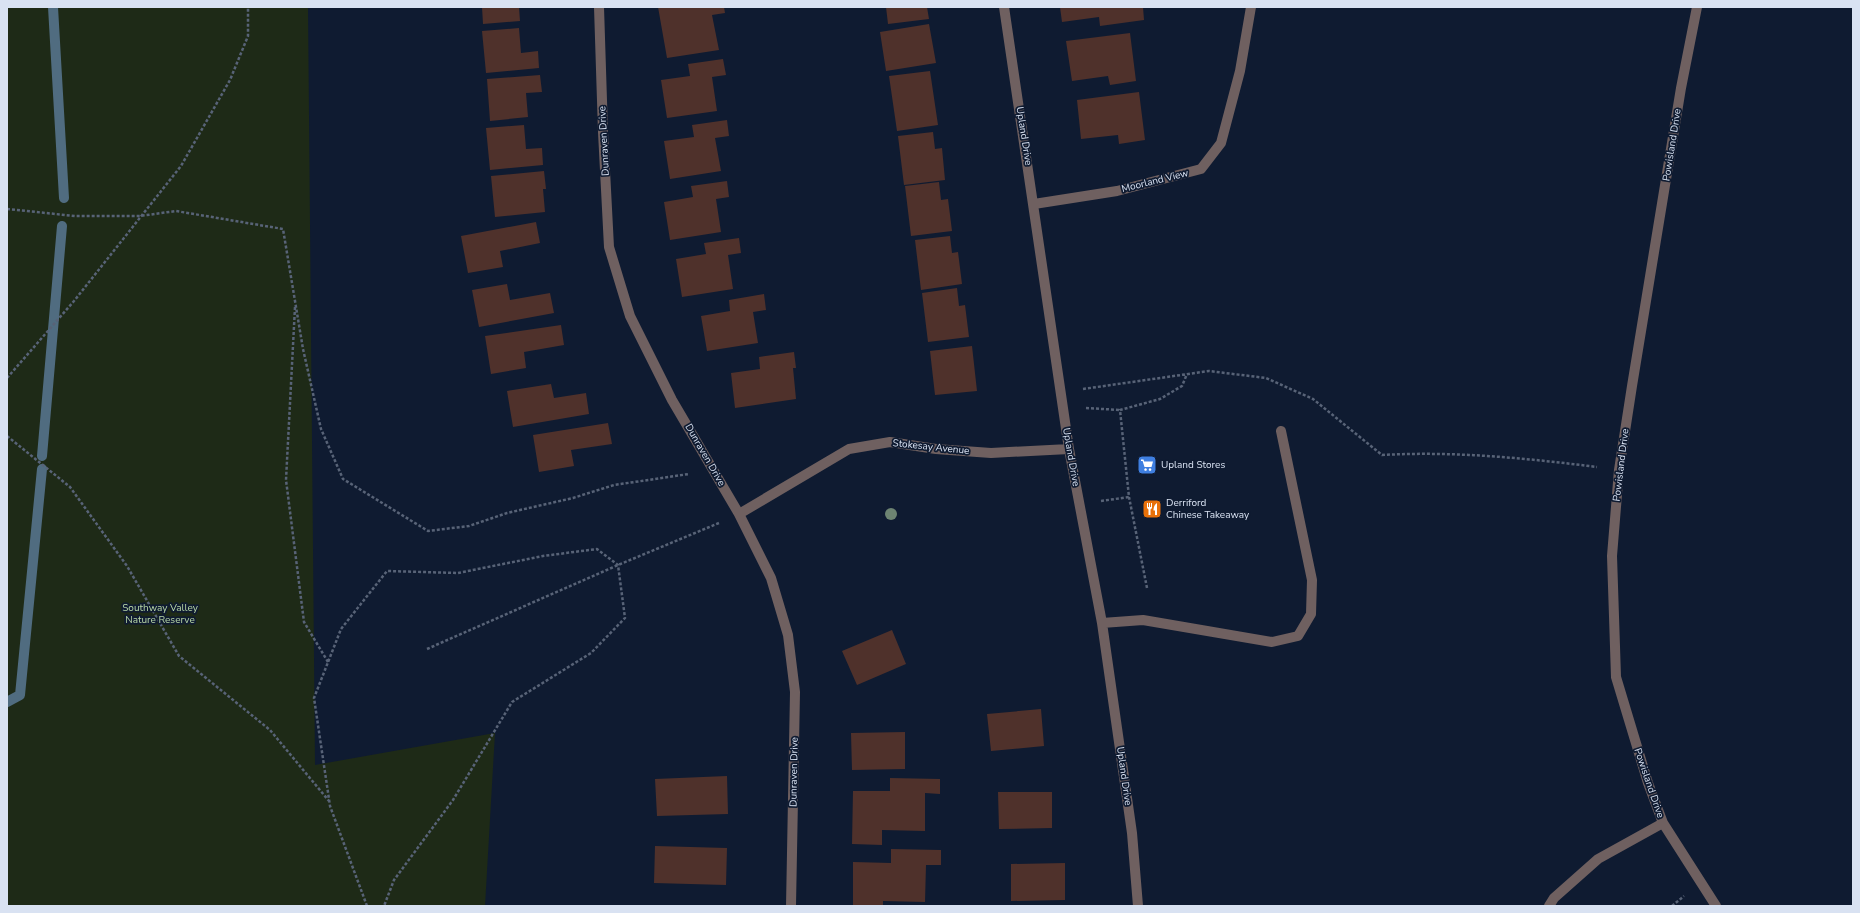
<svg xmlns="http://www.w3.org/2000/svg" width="1860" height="913" font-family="'Nunito Sans',sans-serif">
<rect width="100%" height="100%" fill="#0f1b31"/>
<!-- green -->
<path fill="#1e2a17" d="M7,7H308L315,765L495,733L485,906H7Z"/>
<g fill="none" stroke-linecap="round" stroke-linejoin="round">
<!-- stream -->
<path stroke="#506c80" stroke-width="10" d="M53,7L64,198
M42,456L62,226
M7,702L20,695L42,469"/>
</g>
<!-- building -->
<path fill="#4f312b" d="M482,7H519L520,21L483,24Z
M658,7H724L725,13L712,15L719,50L667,58Z
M886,7H927L929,19L888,24Z
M1060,7H1143L1144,20L1100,26L1099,17L1062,22Z
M929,24L936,63L886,71L880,32Z
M519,28L521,53L538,51L539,68L486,73L482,31Z
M1130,33L1136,81L1110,85L1108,76L1072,81L1066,41Z
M723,59L726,75L712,77L717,111L667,118L661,80L690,76L688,64Z
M930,71L938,125L897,131L889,76Z
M540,75L542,92L526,93L528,117L490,121L487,79Z
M1139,92L1145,140L1119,144L1118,135L1081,139L1077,100Z
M727,120L729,136L715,138L721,171L670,179L664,141L694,137L692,125Z
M524,125L526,149L542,148L543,165L490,170L486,128Z
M933,132L935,149L942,148L945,180L904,185L898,136Z
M544,171L546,189H543L545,212L495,217L491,176Z
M727,181L729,197L716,199L721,232L670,240L664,202L693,197L691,186Z
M939,182L941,200L948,199L952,231L911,236L905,186Z
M536,222L540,243L500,251L503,267L468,273L461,236Z
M950,236L952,253L958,252L962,284L921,290L915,240Z
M739,238L741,253L728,255L733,289L682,297L676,259L706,254L704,243Z
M507,284L510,300L550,293L554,313L479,327L472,290Z
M957,288L959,306L965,305L969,337L928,342L922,293Z
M764,294L766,310L753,312L758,343L707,351L701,316L730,311L729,300Z
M561,325L564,345L524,352L526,368L491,374L485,336Z
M972,346L977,391L935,395L930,351Z
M794,352L796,368H793L796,399L735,408L731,373L760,369L759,357Z
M551,384L554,398L586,393L589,414L513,427L507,391Z
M608,423L612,444L571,450L574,466L539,472L533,435Z
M892,630L906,664L857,685L842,651Z
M1041,709L1044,746L991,751L987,714Z
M905,732V769L852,770L851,733Z
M727,776L728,814L657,816L655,779Z
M890,778L940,779V794L925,793V831L882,830V845L852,844L853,791H890Z
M998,792H1052V828L999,829Z
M655,846L727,848L726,885L654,883Z
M891,849L941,850V865H926L925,902L883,901V906H853V862L891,863Z
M1065,863V900L1011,901V864Z"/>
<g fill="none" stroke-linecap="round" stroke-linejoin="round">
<!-- path -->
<path stroke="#586377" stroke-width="2.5" stroke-dasharray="3 2" stroke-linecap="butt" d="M7,209L75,216H140L176,211L283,229L303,349L321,429L343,479L428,531L469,526L507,513L573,498L614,485L689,474
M295,307L286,480L304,622L328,662
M7,378L74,301L181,166L230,80L248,36V7
M1083,389L1209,371L1266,378L1313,399L1382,455C1454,451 1525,458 1597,467
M1086,408L1120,410
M7,436L70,487L127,566L179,656L270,730L329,801
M1101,501L1129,497
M1147,588L1129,497L1120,410L1160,399L1182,386L1187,374
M427,649L618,565L719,523
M367,906L330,806L314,698L341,629L387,571L458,573L543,556L597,549L618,565L625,618L591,653L512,702L453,800L394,880L384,906
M1672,906L1684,896"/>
<!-- minor -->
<path stroke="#6f6060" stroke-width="10" d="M599,7L603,132L609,247L630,316L672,400L739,514L771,578L788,635L795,692L791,906
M1004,7L1069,449L1102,623L1132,833L1138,906
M1697,7L1681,88L1632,386L1619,470L1612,556L1616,677L1648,783L1663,823L1716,906
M1034,204L1117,191L1201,169L1221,143L1240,71L1251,7
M739,514L849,449L890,442L936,449L991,453L1069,449
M1102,623L1143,620L1272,642L1298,636L1311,614L1312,580L1281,431
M1549,906L1554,898L1598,859L1663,823"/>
</g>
<!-- trees -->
<circle fill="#6d8472" cx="891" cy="514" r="6"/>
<!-- icons -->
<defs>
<symbol id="supermarket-square" viewBox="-11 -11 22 22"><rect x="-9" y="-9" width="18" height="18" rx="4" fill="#3f7fe0" stroke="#0f1b31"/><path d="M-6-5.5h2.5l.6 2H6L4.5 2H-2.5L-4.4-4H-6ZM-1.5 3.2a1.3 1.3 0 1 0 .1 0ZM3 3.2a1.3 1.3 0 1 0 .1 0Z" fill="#fff"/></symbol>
<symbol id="restaurant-square" viewBox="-11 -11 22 22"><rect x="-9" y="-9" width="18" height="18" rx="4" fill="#e8710a" stroke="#0f1b31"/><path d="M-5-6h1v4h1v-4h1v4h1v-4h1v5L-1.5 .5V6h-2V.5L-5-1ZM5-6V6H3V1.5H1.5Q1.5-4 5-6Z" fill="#fff"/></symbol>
</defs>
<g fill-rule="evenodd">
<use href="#supermarket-square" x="1136" y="454" width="22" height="22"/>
<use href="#restaurant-square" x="1141" y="498" width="22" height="22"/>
</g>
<g text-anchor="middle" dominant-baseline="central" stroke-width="3.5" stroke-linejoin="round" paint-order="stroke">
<!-- street labels -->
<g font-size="10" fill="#d9e2f2" stroke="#0f1b31">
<text transform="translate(1024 136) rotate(81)">Upland Drive</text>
<text transform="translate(604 141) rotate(-93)">Dunraven Drive</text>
<text transform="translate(1672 145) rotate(-81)">Powisland Drive</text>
<text transform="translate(1155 181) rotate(-14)">Moorland View</text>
<text transform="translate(931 447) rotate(6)">Stokesay Avenue</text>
<text transform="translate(705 455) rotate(60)">Dunraven Drive</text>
<text transform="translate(1071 457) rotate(80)">Upland Drive</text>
<text transform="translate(1621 465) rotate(-83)">Powisland Drive</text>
<text transform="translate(794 772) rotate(-89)">Dunraven Drive</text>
<text transform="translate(1124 776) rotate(82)">Upland Drive</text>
<text transform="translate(1649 783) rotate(71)">Powisland Drive</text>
</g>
<!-- poi labels -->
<g font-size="10" fill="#d9e2f2" stroke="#0f1b31" text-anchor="start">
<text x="1161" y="465">Upland Stores</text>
<text x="1166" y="503">Derriford<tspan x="1166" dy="12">Chinese Takeaway</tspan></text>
</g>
<!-- park labels -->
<g font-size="10" fill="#bad9a7" stroke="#0f1b31">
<text x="160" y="608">Southway Valley<tspan x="160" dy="12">Nature Reserve</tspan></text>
</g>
</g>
<!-- border -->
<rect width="1860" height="913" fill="none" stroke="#d9e2f2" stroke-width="16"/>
</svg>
